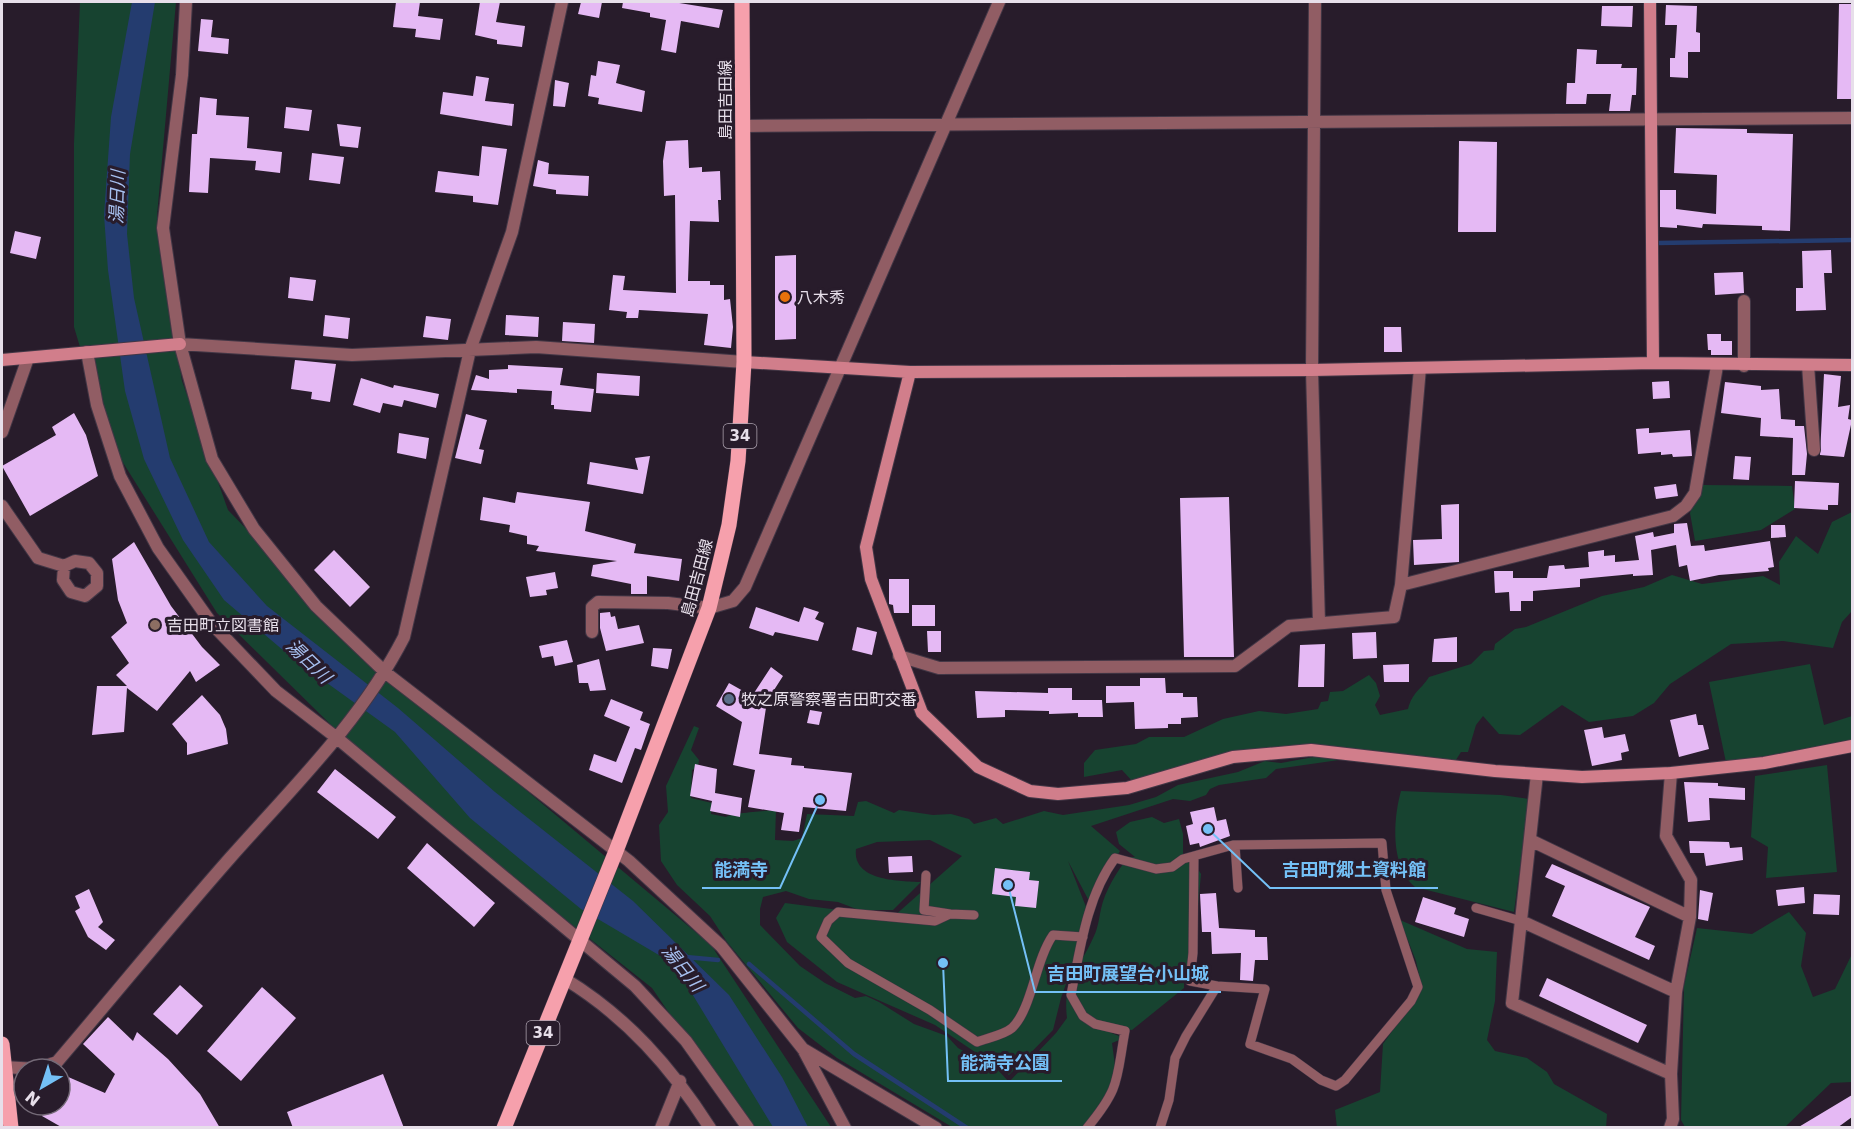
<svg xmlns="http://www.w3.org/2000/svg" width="1854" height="1129" font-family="'DejaVu Sans','Noto Sans JP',sans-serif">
<rect width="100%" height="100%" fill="#281c2b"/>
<!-- green -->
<path fill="#174330" d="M80,2H176L157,216L182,381L228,510L386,673L711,945L831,1127H747L652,988L379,772L217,613L107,437L74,327V143Z
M1702,485L1792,486L1795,509L1761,530L1695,541L1690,513Z
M1852,512V611L1842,622L1833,648L1783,641L1731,644L1670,684L1654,703L1633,716L1589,722L1562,705L1520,735L1499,734L1483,716L1476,725L1468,752H1461L1454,763L1293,750L1133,782L1122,770L1084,777V763L1095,750L1136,744L1149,737H1184L1223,719L1259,711L1286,714L1318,709L1321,702L1328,701L1330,692L1343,691L1369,675L1376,683L1380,696L1375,705L1380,715L1408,709C1413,691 1420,691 1429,677L1471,664L1484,651L1494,650L1495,644L1515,629L1526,627L1602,596L1644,587L1672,575L1702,584L1763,576L1780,585L1779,562L1796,536L1818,554L1832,522Z
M1810,664L1824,725L1852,716V741L1727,767L1709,682Z
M694,726L699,728L691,750L699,760L698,767L692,770L691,798L712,803L711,814L726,817C731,813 766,811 776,810L775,840L793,841L802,838L807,814L854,816L858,802L866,801L894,813L899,810L933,815L951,814L969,819L974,824L996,818L1003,824L1044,811L1063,815L1129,805L1156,797L1178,785L1238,772L1265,761L1281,763L1319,756L1339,760L1276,769L1266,778L1219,785L1210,789L1206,795L1190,801L1173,799L1091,826L1120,851L1089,901L1068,861L1090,917L1061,998L1053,1030L1009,1075L935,1025L837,982L787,942L776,918L785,903L893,917L962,856L930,840L877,842L856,849C852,881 900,881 921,882L893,910H859L838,902L809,899L786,891L763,897L760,909V925L800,966L825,983L855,998L866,996L879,1002L914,1024L947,1036L958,1048L997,1069L1009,1082L1056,1033L1067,1018C1062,981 1081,966 1094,936C1098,928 1099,918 1101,909C1105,890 1117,872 1128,857H1135L1119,844L1116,832L1130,822L1152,817L1164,823L1179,819L1183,834V858H1195L1196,866L1201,874L1193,960L1184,974V988L1132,1030L1106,1027L1104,1030L1124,1038L1112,1043L1116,1073L1107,1094L1099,1104L1097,1116L1087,1127H952L837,1058L798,1028L727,942L710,916L677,885L661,861L659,825L668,812L666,786Z
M1827,765L1837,872L1766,878L1768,847L1751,837L1755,776Z
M1401,791L1501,795L1529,799L1514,912L1415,887C1390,867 1393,819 1401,791Z
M1789,912L1806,933L1801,966L1813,997L1835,989L1852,954V1082L1831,1083L1785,1127H1685L1681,1120L1684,986L1697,928L1752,934Z
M1400,920L1467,949L1497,952L1495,1001L1487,1040L1495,1051L1527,1058L1547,1072L1554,1084L1607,1114L1606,1128H1337L1335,1110L1380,1092L1383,1044L1422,989L1416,961Z"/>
<!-- water -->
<path fill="#243c6f" d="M132,2H155L130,154L127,234L134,298L170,458L209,542L267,606L398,708L495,792L633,901L729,995L782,1077L808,1127H773L674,964L581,909L470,818L395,732L291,657L224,600L183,540L144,459L125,391L108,270L104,215L111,117Z"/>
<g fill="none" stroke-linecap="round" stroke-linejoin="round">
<!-- stream -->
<path stroke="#243c6f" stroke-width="4.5" d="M1658,243L1852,240
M686,957L718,960
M749,964L854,1054L967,1128"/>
</g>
<!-- building -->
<path fill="#e5b9f4" d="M396,2H420L418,16L443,19L440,40L415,37L416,29L393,27Z
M480,2H500L496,22L525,26L522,47L497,44V40L475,35Z
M581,2H602L599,18L578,14Z
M623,2H673L723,10L719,28L681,21L676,53L661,50L666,20L650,17V13L622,8Z
M1839,4H1852V99H1837Z
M1666,5L1697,6L1696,32L1700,33V52H1688V78L1670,77V58H1675L1677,25H1665Z
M1602,6H1633L1632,27L1601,26Z
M201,19L213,20L211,37L229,39L228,54L198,51Z
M1577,49L1597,50L1596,64H1622L1621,68H1637L1636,95H1632L1630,111H1609L1611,94H1587L1586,104H1566L1567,83H1575Z
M598,61L620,65L616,83L645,91L642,112L598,104L599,98L588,96L591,75L596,76Z
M476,76L489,78L485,101L514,104L512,126L440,114L443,92L473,96Z
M555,80L569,83L565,107L553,106Z
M200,97L217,99L216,115L249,117L247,148L282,152L280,173L255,170L256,161L210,158L208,193L189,192L192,134H197Z
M286,107L312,110L309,131L284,128Z
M337,124L361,127L358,148L340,146Z
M1676,128L1747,129V133L1793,134L1790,231L1762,230V226L1703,224L1702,228L1677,225V228L1660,227V190H1676V209L1716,214L1717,175L1674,173Z
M688,140L689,168L702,167V172L720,171L721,200H718L719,222L690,221L688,281H710V285H724V300L730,299L733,327L731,348L704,345L708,314L639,310L638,318H626L627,312L609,310L613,275L625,276L623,290L676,293L675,195L664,196L663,161L666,141Z
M1459,141L1497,142L1496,232H1458Z
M482,146L507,149L498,205L473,202V196L435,192L438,171L479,176Z
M312,153L344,157L340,184L309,180Z
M538,160L549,163L548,174L589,176L588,196L556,194V190L533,186Z
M15,231L41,237L36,259L10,253Z
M1831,250L1832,273H1824L1826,310L1796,311V288H1803L1802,251Z
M796,255V339L775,340V256Z
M1743,272L1744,293L1715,295L1714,273Z
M290,277L316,280L313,301L288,298Z
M325,315L350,318L348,339L323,336Z
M506,315L539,317L538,337L505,335Z
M426,316L451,319L448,340L423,337Z
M563,322L595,324L594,343L562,341Z
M1384,327H1401L1402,352H1384Z
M1707,334H1721V341H1732V355H1711V350H1708Z
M295,360L336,364L330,402L311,399L312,392L291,389Z
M508,365L563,368L560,385L594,389L591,412L554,409V405H551L552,391L517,389V393L471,390L476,375L489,379V370L508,369Z
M597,373L640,376L639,396L596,393Z
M1824,374L1841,376L1838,407L1850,405L1848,419L1852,420L1844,457L1820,455Z
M361,378L393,388L394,385L439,394L436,408L404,400L402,407L383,403L380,413L353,405Z
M1669,381L1670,398L1653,399L1652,382Z
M1725,382L1761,386V390L1779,389L1781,419L1795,420V426H1804L1807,454L1805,475H1792L1793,438L1760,436L1761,418L1721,413Z
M74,413L86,435L98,476L30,516L2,466L56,435L52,427Z
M466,414L487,420L479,449L484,450L481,464L455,458Z
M1649,428V433L1690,430L1692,456L1673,457L1672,454L1661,455V452L1638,454L1636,429Z
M399,433L429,438L426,459L397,453Z
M650,456L643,494L587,484L590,462L638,470L635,458Z
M1735,456L1751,457L1749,480L1733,479Z
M1795,481L1839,483L1838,505H1828V510L1794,508Z
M1676,484L1678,496L1656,499L1654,487Z
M517,492L590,502L585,531L636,544L634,553L682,559L679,581L647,576V594H631V584L591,576L593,565L617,561L536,551L539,546L527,544V536L509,532L510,525L480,520L483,497L515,503Z
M1229,497L1234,657H1184L1180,498Z
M1459,504V562L1414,565L1413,540L1442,539L1441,505Z
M1687,523L1691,546L1704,545L1705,551L1770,541L1774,567L1768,568L1769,571L1719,575L1690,581L1687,565L1679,567L1676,545L1651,550L1653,575L1633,576V574L1580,579V587L1533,591V601H1521V611H1510L1509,592L1495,593L1494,571H1513V578H1547L1549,566L1564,565L1565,569L1589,567L1588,552L1604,550V556L1615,555V562L1639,560L1635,536L1653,532L1654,537L1674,533V524Z
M1771,525H1785L1786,537L1771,538Z
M134,542L171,606L202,647L220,665L196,682L190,671L157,711L127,688L124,732L92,735L97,686H127L116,675L129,663L111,637L127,623L118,600L112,559Z
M334,550L370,587L350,607L314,570Z
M555,572L558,588L546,590L547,595L530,597L526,577Z
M889,579H909V613H894L893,605L889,604Z
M912,605H935V626H912Z
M756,607L799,622L804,607L819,612L815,619L824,623L818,641L775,632L773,636L749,628Z
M610,612L611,617L615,616L618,629L639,625L644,643L606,651L600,628V613Z
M857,627L877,632L872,655L852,650Z
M927,631H941V652H928Z
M1376,632L1377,658L1353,659L1352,633Z
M1457,637V662H1432L1434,639Z
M567,640L573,662L555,666L553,656L542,658L539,646Z
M1325,644L1324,687H1298L1300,645Z
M653,648L672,649L668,669L651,666Z
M599,659L606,690L590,691L588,683H579L577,665Z
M1409,664V682H1384L1383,665Z
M771,667L783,676L767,701L759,754L792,758L791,765L804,766V768L852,773L846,811L803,807L799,832L781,830L784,813L748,807L755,770L733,765L742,722L716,706L729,683L752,696Z
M1140,678H1165L1166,693H1183V697H1197L1198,717L1181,718V724H1168V728L1135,729L1134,702L1106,703V686H1140Z
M1048,688H1072V700H1102L1103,717H1078V713L1049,714V711L1005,710V717L977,718L975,691L1048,693Z
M202,695L220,715L226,729L228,744L187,755V743L172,724Z
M611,699L643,712L640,720L650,724L641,750L635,748L622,783L589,770L594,754L616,762L630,727L604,716Z
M810,710L822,712L819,725L807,723Z
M1696,714L1698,725H1703L1709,749L1679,757L1670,720Z
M1602,727L1604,738L1625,734L1629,751L1621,753L1622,760L1592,766L1584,730Z
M695,764L717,769L715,793L742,798L740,817L710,811L712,801L690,796Z
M335,769L396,817L378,839L317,792Z
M1684,782L1718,783V786L1745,788V800L1709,798L1710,820L1688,822Z
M1214,807L1217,821L1226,819L1230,836L1200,847L1199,843L1190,845L1186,826L1193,824L1190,812Z
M1689,841L1729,842L1730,848L1742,847L1743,860L1706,866L1704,853H1690Z
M427,843L495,903L474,927L407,868Z
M912,856L913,872L889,873L888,857Z
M1552,864L1650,907L1635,937L1655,946L1649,960L1552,916L1565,886L1545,877Z
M995,868L1030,872L1029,880L1039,881L1036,908L1015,906L1016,897L992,894Z
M1804,887L1805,903L1778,906L1776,890Z
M89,889L103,922L98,927L115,940L106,950L88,937L75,911L80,908L75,896Z
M1700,890L1713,893L1708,921L1698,919Z
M1216,893L1219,928L1255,930V937H1267L1268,960H1255L1253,981L1240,980L1241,953L1212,954L1211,932H1202L1200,894Z
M1814,894L1840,895L1839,915L1813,914Z
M1423,897L1456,908L1454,914L1469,919L1464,937L1415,922Z
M1547,978L1647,1025L1638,1043L1539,996Z
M180,985L203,1006L177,1035L153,1014Z
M262,987L296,1018L241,1081L207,1051Z
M108,1017L133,1041L137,1032L168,1059L200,1094L220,1128H63L42,1116L48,1105H60V1087L66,1076L105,1093L115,1074L83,1044Z
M383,1074L404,1128H293L287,1112Z
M1852,1095V1117L1837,1128H1797Z"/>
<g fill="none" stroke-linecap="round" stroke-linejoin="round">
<defs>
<path id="lane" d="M1235,845L1238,888
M1194,856L1193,953L1190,981L1217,986
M926,875L924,910L950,914
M1476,908L1521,921
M974,915L950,914L935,921L838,912L828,921L821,937L848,963L930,1010L977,1042C987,1038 1004,1035 1012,1028C1032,1009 1035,961 1053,935L1083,937
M1087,1128C1121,1087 1116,1080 1125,1031L1095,1024L1083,1016L1071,995C1080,949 1087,896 1115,858L1156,869L1172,867L1183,859L1233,845L1382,843L1386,890L1418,987L1411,1001L1345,1080L1336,1086L1321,1080L1292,1059L1250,1044L1265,989L1217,986L1186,1036L1175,1058L1169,1100L1160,1128"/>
<path id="street" d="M186,2L182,75L163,228L180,344L212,459L254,529L316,606L386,673L629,861L721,946L803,1049L845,1128
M1315,2L1312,370L1319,623
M743,126L1852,118
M180,344L352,355L536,347L744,362
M87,352L97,405L120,476L158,548L212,624L276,691L337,738L635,986L686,1041L748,1128
M1808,365L1814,450
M1744,366V301
M2,432L28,358
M2,506L38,558L64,566L75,561L89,563L97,573V586L85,596L71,592L63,580L64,566
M1401,585L1420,368
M592,632V607L598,602L668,603L709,608L733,601L745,587L999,2
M899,656L939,668L1235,666L1289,626L1394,617L1401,585L1673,516L1686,506L1695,493L1717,366
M1537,774L1512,1003L1671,1074
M1530,840L1690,917
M1521,921L1676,992
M565,979C627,1017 671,1067 710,1128
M803,1049L936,1128
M4,1067L37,1069L57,1062C115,994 171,925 230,858C292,788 361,721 404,637L470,350L512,232L562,2
M661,1128L680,1081
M1670,1128L1673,1119L1671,1074L1676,992L1690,917L1691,880L1666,836L1671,773"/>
<path id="secondary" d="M1650,2L1653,363
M2,360L180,344
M744,362L910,372L1312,370L1653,363L1852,365
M910,372L866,547L871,579L922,713L978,767L1030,791L1058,794L1127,788L1233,757L1311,750L1495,771L1582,777L1671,773L1764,763L1852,746"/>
<path id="primary" d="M2,1044L11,1128
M504,1128L616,851L709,608L729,525L738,461L744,362L742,2"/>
</defs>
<!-- lane casing -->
<use href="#lane" stroke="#433746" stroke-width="10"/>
<!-- street casing -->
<use href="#street" stroke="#433746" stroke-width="14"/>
<!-- secondary casing -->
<use href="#secondary" stroke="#433746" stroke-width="14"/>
<!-- primary casing -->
<use href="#primary" stroke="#433746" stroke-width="16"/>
<!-- lane -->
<use href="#lane" stroke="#915d64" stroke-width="9"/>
<!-- street -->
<use href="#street" stroke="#915d64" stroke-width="12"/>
<!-- secondary -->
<use href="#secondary" stroke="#d17e8b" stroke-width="12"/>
<!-- primary -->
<use href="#primary" stroke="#f6a0ac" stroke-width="15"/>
</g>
<!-- markers -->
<circle fill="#e8710a" stroke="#281c2b" stroke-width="2" cx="785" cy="297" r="6"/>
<circle fill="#8d6e63" stroke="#281c2b" stroke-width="2" cx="155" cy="625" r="6"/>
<circle fill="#5c6f8a" stroke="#281c2b" stroke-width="2" cx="729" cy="699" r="6"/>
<g text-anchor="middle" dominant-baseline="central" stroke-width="6" stroke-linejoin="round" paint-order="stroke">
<!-- shield labels -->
<g fill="#281c2b" stroke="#aea4b1" stroke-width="1.5">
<rect x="723.5" y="424" width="33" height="24" rx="4.5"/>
<rect x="526.5" y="1021" width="33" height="24" rx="4.5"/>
</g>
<g font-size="15" font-weight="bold" fill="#e7dfea">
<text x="740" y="436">34</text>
<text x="543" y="1033">34</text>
</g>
<!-- street labels -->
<g font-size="16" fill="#e7dfea" stroke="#281c2b">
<text transform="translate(725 100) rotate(-90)">島田吉田線</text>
<text transform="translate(697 578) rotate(-75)">島田吉田線</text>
</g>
<!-- poi labels -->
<g font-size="16" fill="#e7dfea" stroke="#281c2b" text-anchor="start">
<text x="797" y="297">八木秀</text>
<text x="167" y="625">吉田町立図書館</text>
<text x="741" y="699">牧之原警察署吉田町交番</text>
</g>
<!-- water labels -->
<g font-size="18" font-style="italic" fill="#a7c0f0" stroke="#281c2b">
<text transform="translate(117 197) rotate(-88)">湯日川</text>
<text transform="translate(309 661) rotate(44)">湯日川</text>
<text transform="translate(683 968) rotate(51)">湯日川</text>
</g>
</g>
<!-- callouts -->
<path fill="none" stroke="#74c0f6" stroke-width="2" d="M820 800L780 888H702M1208 829L1270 888H1438M1008 885L1035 992H1221M943 963L948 1081H1062"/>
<g fill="#74c0f6" stroke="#281c2b" stroke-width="2">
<circle cx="820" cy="800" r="6"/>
<circle cx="1208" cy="829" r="6"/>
<circle cx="1008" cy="885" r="6"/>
<circle cx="943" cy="963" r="6"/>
</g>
<g font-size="18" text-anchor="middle" font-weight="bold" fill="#74c0f6" stroke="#281c2b" stroke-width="6" stroke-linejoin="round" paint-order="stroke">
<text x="741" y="876">能満寺</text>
<text x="1354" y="876">吉田町郷土資料館</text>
<text x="1128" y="980">吉田町展望台小山城</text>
<text x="1005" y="1069">能満寺公園</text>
</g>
<!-- border -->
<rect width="1854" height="1129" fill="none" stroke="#e7dfea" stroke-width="6"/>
<!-- north arrow -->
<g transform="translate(42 1087) rotate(219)"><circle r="28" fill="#281c2b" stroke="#746a77" stroke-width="1.5"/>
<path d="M0-4.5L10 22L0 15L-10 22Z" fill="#74c0f6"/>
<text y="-9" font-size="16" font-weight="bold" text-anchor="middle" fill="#e7dfea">N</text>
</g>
</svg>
